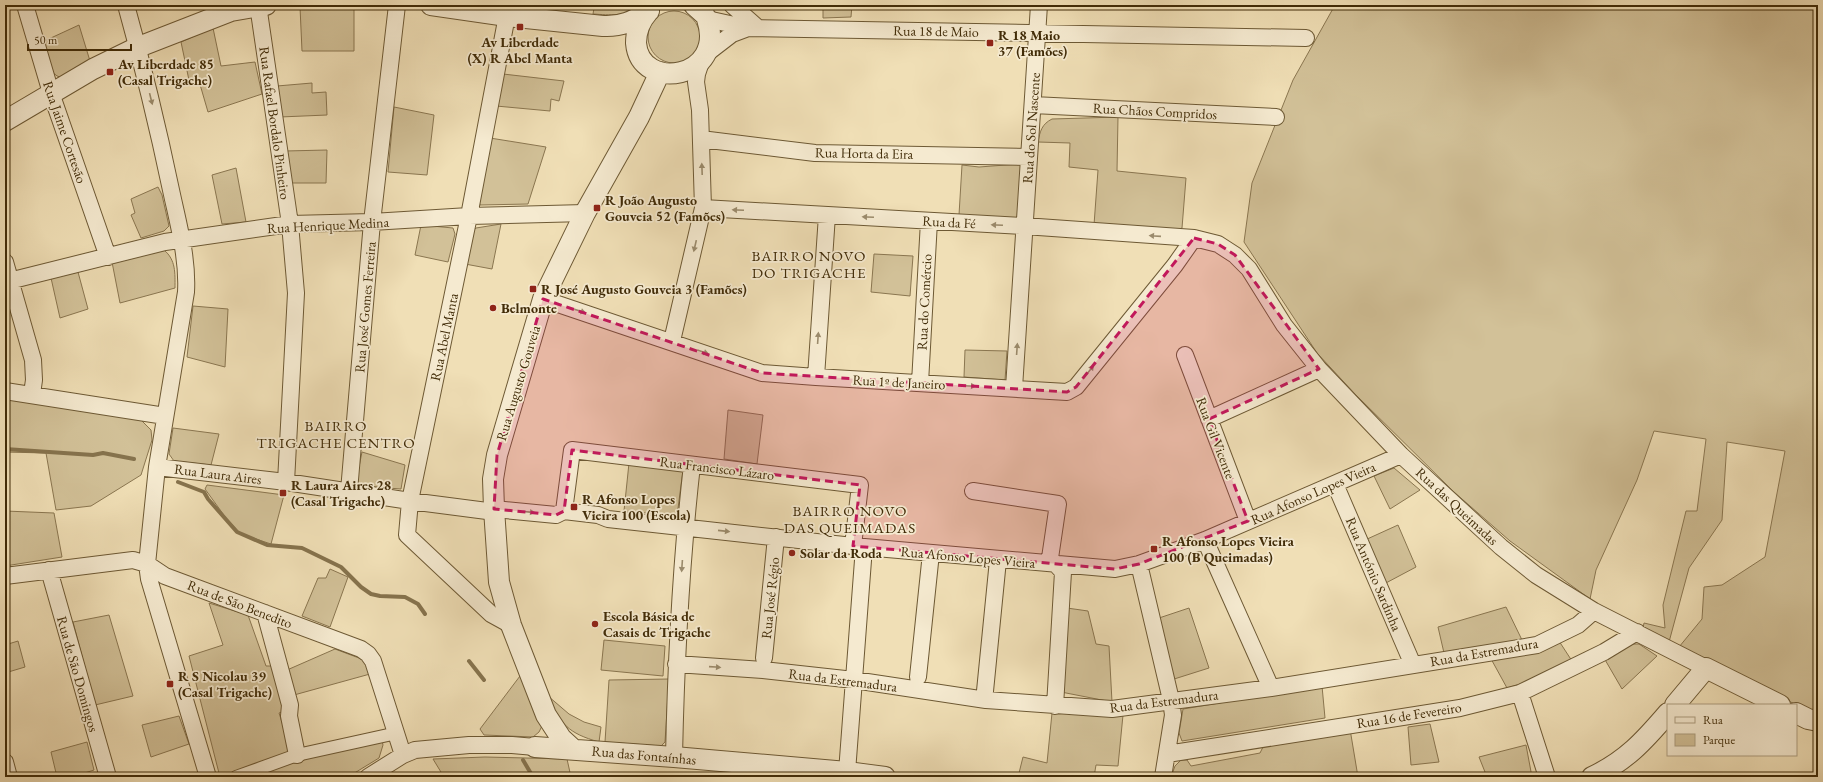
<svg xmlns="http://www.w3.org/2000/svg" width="1823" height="782" font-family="'EB Garamond',serif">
<rect width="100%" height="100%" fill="#f0dfb6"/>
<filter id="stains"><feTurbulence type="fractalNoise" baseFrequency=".005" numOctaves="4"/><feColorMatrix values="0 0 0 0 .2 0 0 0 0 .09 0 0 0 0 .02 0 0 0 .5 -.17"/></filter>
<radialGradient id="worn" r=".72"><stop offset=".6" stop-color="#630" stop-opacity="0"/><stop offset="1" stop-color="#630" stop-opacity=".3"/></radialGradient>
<!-- green -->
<path fill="#d2c198" stroke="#8a7650" d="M311,5H354V51H302L300,7Z
M623,5H640C628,17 609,15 593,14L594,8Z
M823,5H852L851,17L823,18Z
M1335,5H1818V714L1813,713L1679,647L1702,619L1704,587L1722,585L1765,557L1785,451L1727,442L1722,520L1689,568L1669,642L1643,628L1644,623L1665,628L1663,605L1686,511H1697L1706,439L1654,431L1637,480L1596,570L1590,599L1510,541L1454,492L1355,394L1317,353L1244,242L1252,183L1293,80Z
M648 37a26 26 0 1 1 52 0a26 26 0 1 1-52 0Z
M79,25L90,61L62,78C47,74 45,56 40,43Z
M213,28L221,66L255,62L262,94L208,112L199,81L190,85L181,42Z
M503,74L564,81L559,101L551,99L550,111L496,106Z
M312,83V93L326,92L327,115L280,117L277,86Z
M394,107L434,115L427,175L388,172Z
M1118,117L1117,171L1186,178L1182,228L1177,231L1094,225L1098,170L1069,167L1070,143L1038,142C1040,131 1042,124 1052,119Z
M490,138L546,147L528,204L480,205L479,201Z
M327,150L326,183H289L285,151Z
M1019,164L1021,167L1019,217L1015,219L959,215L962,165L979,167Z
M236,168L246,222L222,224L212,175Z
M158,187L162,195L169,226L164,231L141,238L131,215L135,213L131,199Z
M501,224L492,269L465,264L472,232L476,228Z
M421,225L453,228L455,234L448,262L415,255Z
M164,250C176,260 175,273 175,288L120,303L112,262Z
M874,254L913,256L910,296L871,292Z
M78,272L88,309L60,318L51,278Z
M193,306L228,309L225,367L187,357Z
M965,350L1007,351L1005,380L964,377Z
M5,399L141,420L151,430L152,440L141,475L91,506L56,510L46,453L5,452Z
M728,410L763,415L757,464L724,459Z
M173,428L219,434L211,465L174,461L169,454Z
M362,452L405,465L401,489L362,486L356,482Z
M629,463L683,470L677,516L624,511Z
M1394,468L1420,490L1390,509L1374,476Z
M207,485L284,495L271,544L241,534L226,518L205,489Z
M5,511L54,513L62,557L5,566Z
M1398,525L1416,567L1384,584L1365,540Z
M330,569L348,577L330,627L302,616L318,578H326Z
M209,603L248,615L266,666H275L287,710L279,713L292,753L222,777H220L189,656L223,645Z
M1506,607L1522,640L1444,653L1438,627Z
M1067,608L1088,611L1096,644L1109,646L1112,702L1061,692Z
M1189,608L1209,668L1171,680L1156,619Z
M109,615L133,696L95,705L73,622Z
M604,640L665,646L663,676L601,670Z
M18,641L25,667L5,673V645Z
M1559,641L1572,661L1540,678L1507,688L1490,657Z
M1633,644H1639L1657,656L1622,689L1604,658Z
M335,649L359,658L368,664L370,674L294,695L287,670Z
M520,676L542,726L539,732L533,737L484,735L480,729Z
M669,679L665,742L661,746L605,742L609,680Z
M1322,686L1325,718L1182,741L1179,733L1183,709Z
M548,696L569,714L584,722L601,727L599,742C568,733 561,725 548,696Z
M1052,713L1123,715L1118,766L1096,765L1094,777H1018L1023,757L1047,763Z
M179,716L189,744L151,757L142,725Z
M1430,724L1439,762L1411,765L1408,727Z
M1350,729L1358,777H1171L1175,766L1181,760H1187L1191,766L1260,753L1264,745Z
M381,736L383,745L379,758L348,777H261L259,769Z
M87,742L94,770L72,777H57L51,752Z
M1526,745L1532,777H1487L1479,757Z
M485,757L567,759L571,777H444L433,759Z"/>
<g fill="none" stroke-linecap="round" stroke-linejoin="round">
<!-- stream -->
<path stroke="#86734d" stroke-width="4" d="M5,449L93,455L103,453L134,459
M178,482L204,492L208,499L237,532L267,545L302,548L341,567L361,587L371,594L380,596L405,597L418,604L425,614
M469,661L484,680
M523,760L533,777"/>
<defs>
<path id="pedestrian" d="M236,777L297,755L397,733"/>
<path id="minor" d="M25,5L51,93L108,257
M126,5C143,66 158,128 171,190C178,223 188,258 186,292L157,467L147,564L149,579L208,777
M258,5L290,224L296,293L286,482
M509,5L469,216L410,501L407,535L491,614L511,625
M732,5L758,28
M704,14L707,19L748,28L1306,38
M706,54L732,34L748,28
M1033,105L1276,117
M701,139L815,153L1029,157
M703,208L1024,226L1194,238L1218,244L1235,255L1249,269L1284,325L1319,369L1401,455L1501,547L1536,575L1594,611L1706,668
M5,262L33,360L34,380L32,394
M5,282L165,242L290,224L372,222L469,216L585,213
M543,299L762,373L816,377L1067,392L1076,387L1175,265L1194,238
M672,341L703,208L700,110L696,82L697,74L701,62
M1185,355L1248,521
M816,377L827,215
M920,383L929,221
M1014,388L1039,5
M5,391L165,416
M1209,419L1319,369
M157,467L286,482L410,501L487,511L494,509L556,515L564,511L598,515L608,519L853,546L1115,569L1139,564L1205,540L1401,455
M1335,484L1413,665
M349,491L372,222L397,5
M973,491L1058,504L1050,558L1063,572L1055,706
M564,511L572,450L860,485L853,546
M1205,540L1271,688
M1139,564L1171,700L1173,715L1163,777
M49,570L108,777
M5,576L133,560L147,564L165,576L361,649L368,654L373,661L403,755
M265,613L290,705L289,716L297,755
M764,658L776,537
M676,664L763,670L854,680L986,700L1112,709L1271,688L1537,645L1578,625L1594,611
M918,677L931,553
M985,691L998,560
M1520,693L1547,777
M1167,754L1460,708L1520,693L1604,652L1637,632
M674,757C676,659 681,562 692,465
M5,762L9,777
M847,772L864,547
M368,777L403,755L415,750L469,745H512L535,747"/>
<path id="tertiary" d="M431,5L507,16L603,26C621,27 634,21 649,11
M694,5L704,14
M648,12C640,21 636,31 636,43C640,93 727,79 707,19
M5,121L93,69L136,48L231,11L266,5
M1675,705L1706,668L1780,705
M1796,713L1808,719L1818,721
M535,747L674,757L847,772L885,777
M573,749L561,738L546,715L511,625L499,582L494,509L493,479L497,455L543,299L585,213L639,117L660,72
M1592,777C1626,761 1644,741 1668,713"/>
</defs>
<!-- pedestrian casing -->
<use href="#pedestrian" stroke="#6d5934" stroke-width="14"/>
<!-- minor casing -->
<use href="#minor" stroke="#6d5934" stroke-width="18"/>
<!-- tertiary casing -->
<use href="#tertiary" stroke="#6d5934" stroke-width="22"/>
<!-- pedestrian -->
<use href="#pedestrian" stroke="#f5ead0" stroke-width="12"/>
<!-- minor -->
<use href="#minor" stroke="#f5ead0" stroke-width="16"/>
<!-- tertiary -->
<use href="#tertiary" stroke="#f5ead0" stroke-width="20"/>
</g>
<!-- one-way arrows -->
<defs><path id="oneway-solid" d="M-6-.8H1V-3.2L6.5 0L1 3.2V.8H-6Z"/></defs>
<g fill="#9b8b6c">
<use href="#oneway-solid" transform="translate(151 99) rotate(76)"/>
<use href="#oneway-solid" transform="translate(702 169) rotate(-92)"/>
<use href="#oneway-solid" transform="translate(738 210) rotate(-177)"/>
<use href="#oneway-solid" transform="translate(868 217) rotate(-177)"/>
<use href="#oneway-solid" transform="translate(997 225) rotate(-177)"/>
<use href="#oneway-solid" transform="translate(1155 236) rotate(-176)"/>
<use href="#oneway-solid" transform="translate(695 246) rotate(103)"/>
<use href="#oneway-solid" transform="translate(580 311) rotate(18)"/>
<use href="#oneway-solid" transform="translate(818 338) rotate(-86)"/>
<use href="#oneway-solid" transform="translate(1017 349) rotate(-86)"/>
<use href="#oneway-solid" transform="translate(703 352) rotate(19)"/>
<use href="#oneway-solid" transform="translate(1090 370) rotate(-51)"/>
<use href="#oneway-solid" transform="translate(970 386) rotate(3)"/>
<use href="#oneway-solid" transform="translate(529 512) rotate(5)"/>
<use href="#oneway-solid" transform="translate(724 531) rotate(6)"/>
<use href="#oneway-solid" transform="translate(682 566) rotate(94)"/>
<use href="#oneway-solid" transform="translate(715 667) rotate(4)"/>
</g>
<!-- marked area -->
<path fill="#c2185b" fill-opacity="0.2" stroke="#c2185b" stroke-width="3" stroke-dasharray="8 5" stroke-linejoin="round" d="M1194,238L1218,244L1235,255L1319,369L1209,419L1248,521L1139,564L1115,569L853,546L860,485L572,450L564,511L556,515L494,509L497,455L543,299L762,373L1067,392L1076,387Z"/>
<!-- markers -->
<g fill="#8f2418" stroke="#f5ead0" stroke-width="1.5">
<rect x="516" y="23" width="8" height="8" rx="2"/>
<rect x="986" y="39" width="8" height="8" rx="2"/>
<rect x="106" y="68" width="8" height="8" rx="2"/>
<rect x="593" y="204" width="8" height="8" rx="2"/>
<rect x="529" y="285" width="8" height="8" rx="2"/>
<circle cx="493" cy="308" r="4"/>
<rect x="279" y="489" width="8" height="8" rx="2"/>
<rect x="570" y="503" width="8" height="8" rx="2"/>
<rect x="1150" y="545" width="8" height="8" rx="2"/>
<circle cx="792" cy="553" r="4"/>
<circle cx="595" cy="624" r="4"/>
<rect x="166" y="680" width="8" height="8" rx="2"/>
</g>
<g text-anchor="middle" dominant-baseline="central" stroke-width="3.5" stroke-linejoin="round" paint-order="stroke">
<!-- street labels -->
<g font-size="14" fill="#412c08" stroke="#f5ead0">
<text transform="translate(936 31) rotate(1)">Rua 18 de Maio</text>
<text transform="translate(1155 111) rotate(3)">Rua Chãos Compridos</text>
<text transform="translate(275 123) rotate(82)">Rua Rafael Bordalo Pinheiro</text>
<text transform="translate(1031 128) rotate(-86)">Rua do Sol Nascente</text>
<text transform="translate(65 132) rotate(71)">Rua Jaime Cortesão</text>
<text transform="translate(864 153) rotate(1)">Rua Horta da Eira</text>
<text transform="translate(949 222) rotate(3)">Rua da Fé</text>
<text transform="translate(328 225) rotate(-3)">Rua Henrique Medina</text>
<text transform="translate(924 302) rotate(-87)">Rua do Comércio</text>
<text transform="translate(365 307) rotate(-85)">Rua José Gomes Ferreira</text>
<text transform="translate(444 337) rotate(-78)">Rua Abel Manta</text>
<text transform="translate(899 382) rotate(3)">Rua 1º de Janeiro</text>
<text transform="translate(518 383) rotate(-73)">Rua Augusto Gouveia</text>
<text transform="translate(1216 438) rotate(69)">Rua Gil Vicente</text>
<text transform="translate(717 468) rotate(7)">Rua Francisco Lázaro</text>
<text transform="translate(218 474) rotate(7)">Rua Laura Aires</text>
<text transform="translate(1313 493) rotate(-24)">Rua Afonso Lopes Vieira</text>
<text transform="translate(1457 506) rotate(43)">Rua das Queimadas</text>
<text transform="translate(968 557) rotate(5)">Rua Afonso Lopes Vieira</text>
<text transform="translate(1374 574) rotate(67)">Rua António Sardinha</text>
<text transform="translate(770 598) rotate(-84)">Rua José Régio</text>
<text transform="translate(240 604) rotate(21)">Rua de São Benedito</text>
<text transform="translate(1484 652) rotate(-10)">Rua da Estremadura</text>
<text transform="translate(78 674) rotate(74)">Rua de São Domingos</text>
<text transform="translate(843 680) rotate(7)">Rua da Estremadura</text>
<text transform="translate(1164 701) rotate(-7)">Rua da Estremadura</text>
<text transform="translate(1409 715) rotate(-9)">Rua 16 de Fevereiro</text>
<text transform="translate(644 755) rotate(5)">Rua das Fontaínhas</text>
</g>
<!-- poi labels -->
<g font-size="14" font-weight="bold" fill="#412c08" stroke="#f5ead0" text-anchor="start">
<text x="998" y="35">R 18 Maio<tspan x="998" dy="16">37 (Famões)</tspan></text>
<text x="520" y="42" text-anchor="middle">Av Liberdade<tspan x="520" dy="16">(X) R Abel Manta</tspan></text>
<text x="118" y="64">Av Liberdade 85<tspan x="118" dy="16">(Casal Trigache)</tspan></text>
<text x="605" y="200">R João Augusto<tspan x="605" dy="16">Gouveia 52 (Famões)</tspan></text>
<text x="541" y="289">R José Augusto Gouveia 3 (Famões)</text>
<text x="501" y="308">Belmonte</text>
<text x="291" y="485">R Laura Aires 28<tspan x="291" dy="16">(Casal Trigache)</tspan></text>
<text x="582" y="499">R Afonso Lopes<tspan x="582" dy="16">Vieira 100 (Escola)</tspan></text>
<text x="1162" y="541">R Afonso Lopes Vieira<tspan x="1162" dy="16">100 (B Queimadas)</tspan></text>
<text x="800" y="553">Solar da Roda</text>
<text x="603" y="616">Escola Básica de<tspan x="603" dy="16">Casais de Trigache</tspan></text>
<text x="178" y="676">R S Nicolau 39<tspan x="178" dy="16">(Casal Trigache)</tspan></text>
</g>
<!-- neighbourhood labels -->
<g font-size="15" letter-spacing="1" fill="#412c08" stroke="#f5ead0">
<text x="809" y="255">BAIRRO NOVO<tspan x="809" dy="17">DO TRIGACHE</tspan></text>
<text x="336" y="425">BAIRRO<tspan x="336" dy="17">TRIGACHE CENTRO</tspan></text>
<text x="850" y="510">BAIRRO NOVO<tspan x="850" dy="17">DAS QUEIMADAS</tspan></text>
</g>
</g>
<!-- margin -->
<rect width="1823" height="782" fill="none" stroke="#f0dfb6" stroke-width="20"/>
<rect x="6" y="6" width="1811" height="770" fill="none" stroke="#412c08" stroke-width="2"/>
<rect x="10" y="10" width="1803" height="762" fill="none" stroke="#412c08"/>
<!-- legend -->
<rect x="1667" y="704" width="130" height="52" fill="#f5ead0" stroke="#ad9e80"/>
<rect x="1675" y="717" width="20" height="6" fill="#f5ead0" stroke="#ad9e80"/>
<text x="1703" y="724" font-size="12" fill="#412c08">Rua</text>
<rect x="1675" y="734" width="20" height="12" fill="#d2c198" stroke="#ad9e80"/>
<text x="1703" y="744" font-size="12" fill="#412c08">Parque</text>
<!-- scale -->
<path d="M28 44v6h103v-6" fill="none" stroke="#412c08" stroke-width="2"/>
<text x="34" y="44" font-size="12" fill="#412c08" stroke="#f5ead0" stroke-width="3" paint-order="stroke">50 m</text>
<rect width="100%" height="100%" filter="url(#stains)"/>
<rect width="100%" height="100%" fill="url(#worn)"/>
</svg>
